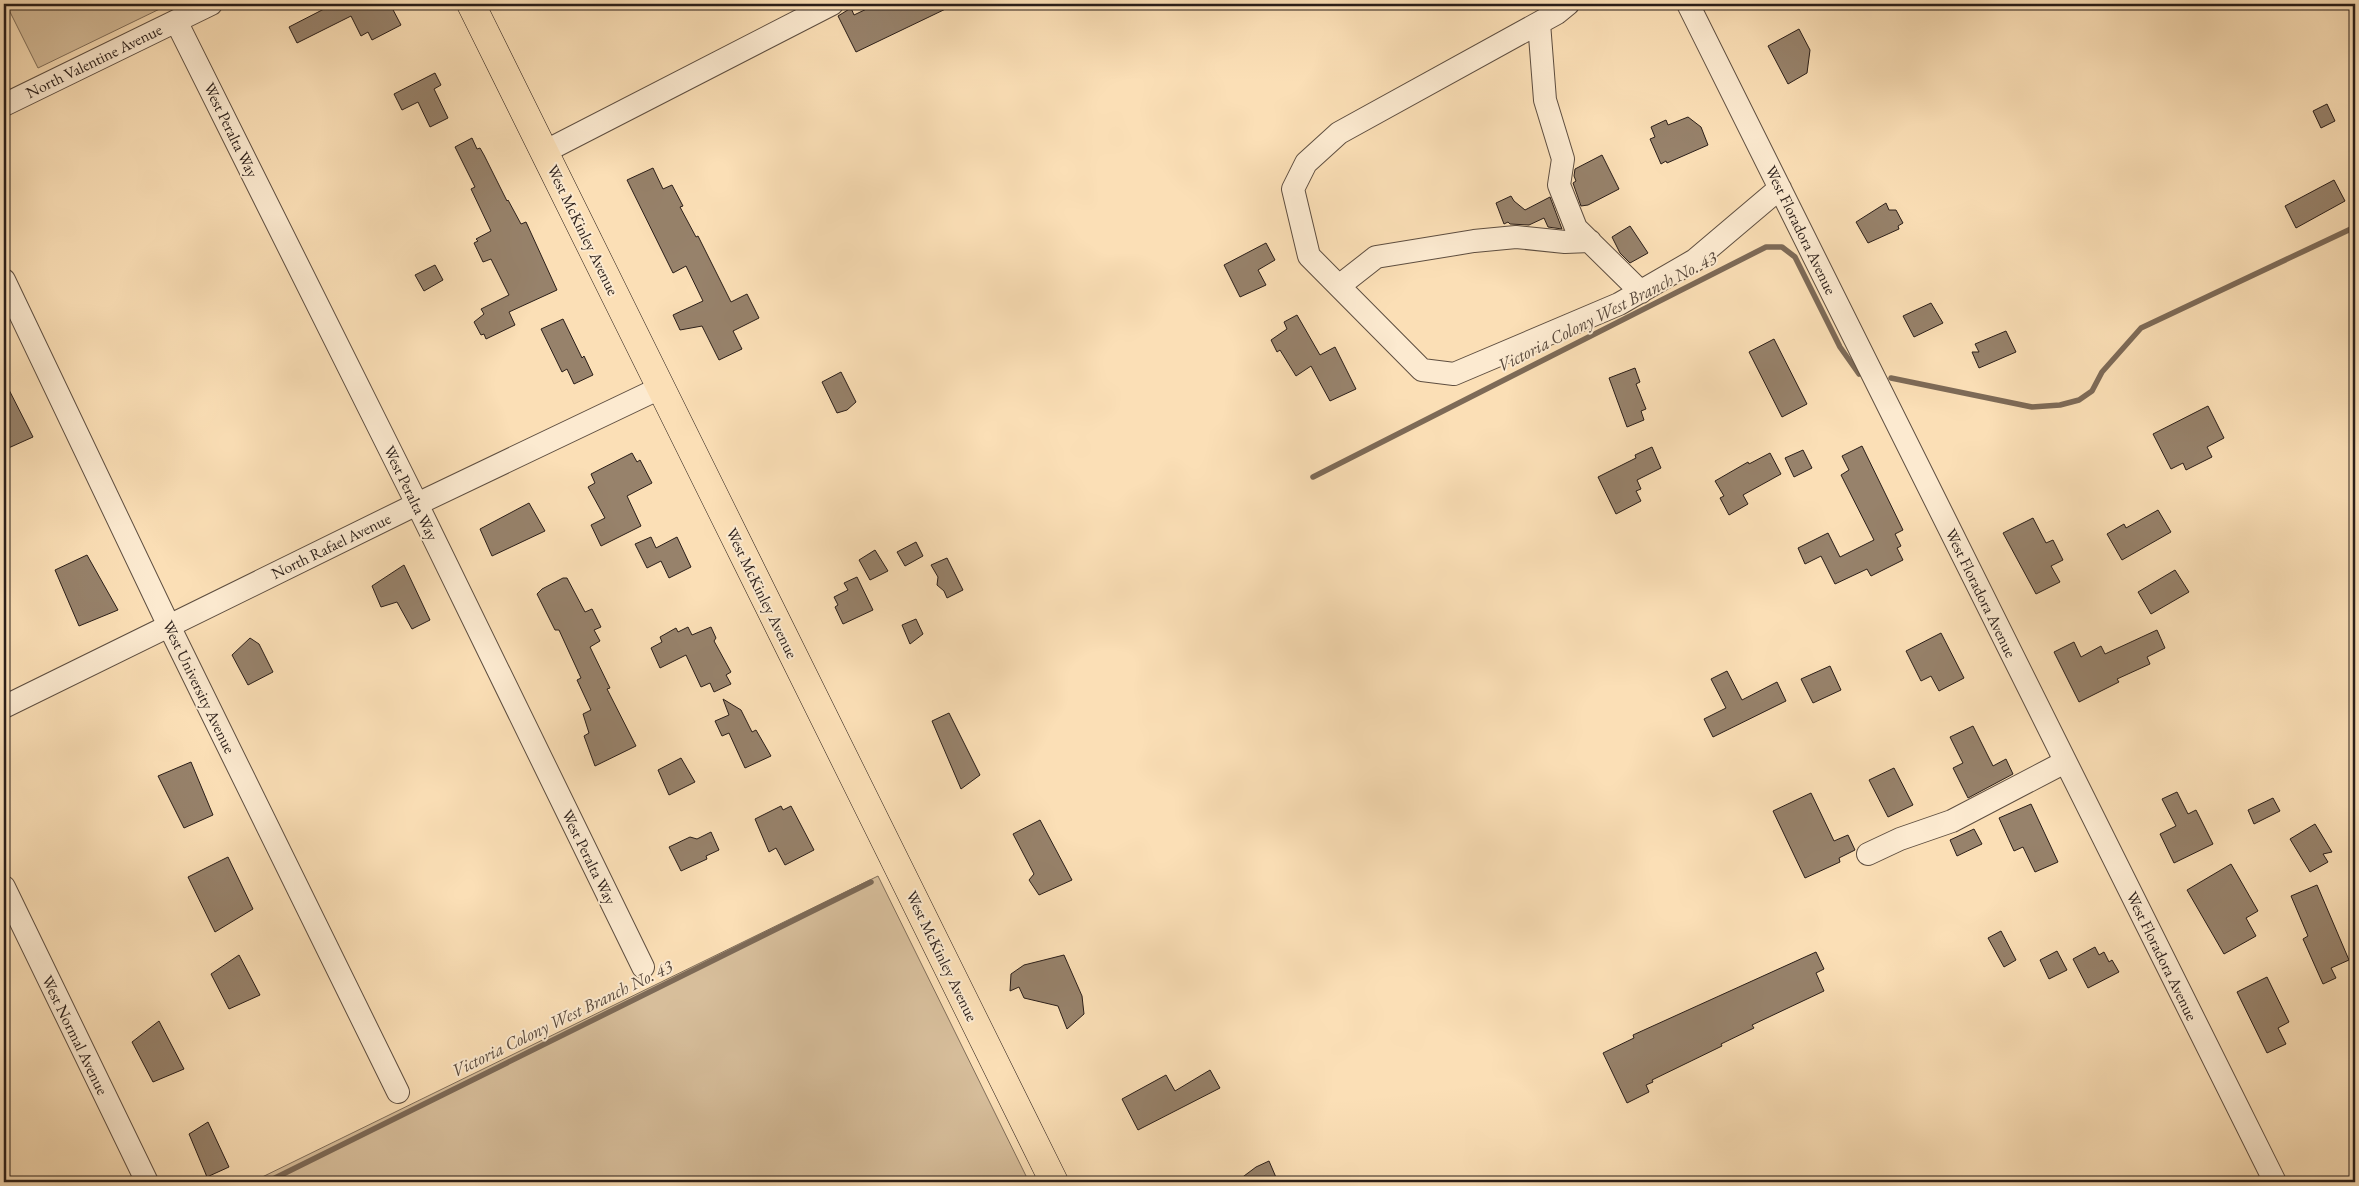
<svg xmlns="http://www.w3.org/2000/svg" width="2359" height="1186" font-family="'EB Garamond',serif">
<rect width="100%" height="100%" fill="#fbdfb6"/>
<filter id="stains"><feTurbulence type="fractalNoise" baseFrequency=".004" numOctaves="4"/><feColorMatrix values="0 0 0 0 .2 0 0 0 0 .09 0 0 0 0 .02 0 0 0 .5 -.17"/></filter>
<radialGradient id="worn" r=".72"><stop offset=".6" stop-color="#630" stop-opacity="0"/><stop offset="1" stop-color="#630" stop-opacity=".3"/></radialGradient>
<!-- green -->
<path fill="#d7be9b" stroke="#806e5a" d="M6,4H170L38,68Z
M878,876L1029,1182H252Z"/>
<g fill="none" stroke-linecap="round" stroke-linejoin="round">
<!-- stream -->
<path stroke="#7d6a57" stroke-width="5.5" d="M1891,378L2032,407L2060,405L2079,400L2092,391L2102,372L2141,328L2355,227
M1313,477L1766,247H1782L1795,257L1840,347L1859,374
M267,1182L871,882"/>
</g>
<!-- building -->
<path fill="#97826b" stroke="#2a1e19" d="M322,4H390L401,25L372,40L368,32L361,36L351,16L297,43L289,27L324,9Z
M877,4H956L856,52L838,16L851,8L854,15Z
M1799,29L1810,50L1807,73L1788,84L1768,46Z
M435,73L441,85L434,89L448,118L430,127L418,102L402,110L394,94Z
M2327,104L2335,121L2321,128L2313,111Z
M1688,117L1701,127L1708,145L1667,163L1666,161L1661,164L1650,139L1655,137L1651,127L1666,120L1668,125Z
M472,138L477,149L480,148L484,155L507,201L508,200L521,224L526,222L557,290L509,312L515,325L486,339L484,334L481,335L474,322L484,314L481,309L509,295L491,259L483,262L474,243L478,241L476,239L491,231L471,189L475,187L455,147Z
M1602,155L1619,189L1588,205L1581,206L1573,183L1576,181L1574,176L1575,169Z
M653,168L663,189L672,185L683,206L680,207L696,237L698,236L731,302L747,294L759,318L733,331L742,349L719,360L702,326L680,330L673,315L703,301L686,266L673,273L627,180Z
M2334,180L2345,201L2296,228L2285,206Z
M1511,196L1514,201L1525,210L1550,197L1562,229L1548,227L1544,218L1529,225L1510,224L1508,222L1504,224L1496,203Z
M1886,203L1889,210H1896L1903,223L1898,226L1899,229L1868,243L1856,222Z
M1630,226L1648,253L1630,263L1620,253L1612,237Z
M1266,243L1275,260L1258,270L1266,285L1240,297L1224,265Z
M435,265L443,280L424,291L415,275Z
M1931,303L1943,323L1914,337L1903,316Z
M1297,315L1320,355L1335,347L1356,389L1330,401L1311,366L1296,376L1280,350L1277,352L1271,340L1287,329L1284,322Z
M563,319L582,358L584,356L593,375L574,384L567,369L562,372L541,329Z
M2006,331L2016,352L1979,368L1972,352H1979L1975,344Z
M1774,339L1807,404L1782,417L1749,352Z
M1635,368L1640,382L1636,384L1646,409L1641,411L1644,420L1627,427L1609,378Z
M841,372L856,402L847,410L837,413L822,382Z
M4,380L33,437L4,450Z
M2208,406L2224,438L2207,447L2212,457L2186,470L2183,463L2171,469L2153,434Z
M1862,446L1903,530L1895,534L1901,546L1897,548L1903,560L1871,576L1867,569L1835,584L1821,556L1805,564L1798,548L1828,533L1840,557L1874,540L1841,475L1849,470L1842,456Z
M1652,447L1661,468L1637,480L1641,489L1636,491L1641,501L1616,514L1598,477L1636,458L1635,455Z
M1803,450L1812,468L1794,477L1785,458Z
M632,453L637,462L640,460L652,483L627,496L641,526L601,546L591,525L605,518L588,487L595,483L591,474Z
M1770,453L1781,474L1743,495L1748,504L1729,515L1720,498L1724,496L1715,481L1748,462L1749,464Z
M529,503L545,531L492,556L480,529Z
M2158,510L2171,532L2122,560L2107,534L2124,524L2126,528Z
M2033,518L2046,543L2053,540L2063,560L2051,566L2060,582L2036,594L2003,533Z
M651,537L656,548L677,537L691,567L669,578L661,561L647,568L635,544Z
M916,542L923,556L905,566L897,552Z
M875,550L888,571L870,580L859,560Z
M87,555L118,610L79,626L55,570Z
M947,558L963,590L947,598L944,591L937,585L938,577L931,565Z
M404,565L430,620L412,629L397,602L381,607L372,586Z
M2175,570L2189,592L2151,614L2138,592Z
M857,577L873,610L843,624L835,607L838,605L834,597L848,590L844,583Z
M563,578H567L585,612L592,609L601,627L594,630L600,641L590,647L610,688L607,689L636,746L595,766L584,736L589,733L583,714L591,710L577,680L581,678L559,630H555L537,594L542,589Z
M916,619L923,634L910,644L902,625Z
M688,627L692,635L711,627L716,638L714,641L731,672L726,675L731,684L714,692L710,683L701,687L686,655L660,668L651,648L662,642L660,637L676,628L678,632Z
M2157,630L2165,648L2147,657L2150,664L2117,679L2119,682L2079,702L2054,652L2074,642L2081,657L2101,646L2105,654Z
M1941,633L1964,678L1939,691L1931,676L1921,681L1906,651Z
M250,638L259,644L273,672L248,685L232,655Z
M1830,666L1841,690L1813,703L1801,679Z
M1727,671L1742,700L1777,682L1786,701L1713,737L1704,719L1726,708L1711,679Z
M723,699L741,710L752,732L756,730L771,756L745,768L729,733L722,736L715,721L729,715Z
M949,713L980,775L961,789L932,721Z
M1973,726L1993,766L2006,759L2013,774L1968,798L1953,768L1963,763L1950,737Z
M681,758L695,782L669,795L658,770Z
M191,762L213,815L184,828L158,776Z
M1894,768L1913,805L1888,817L1869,780Z
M2177,792L2188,814L2196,810L2213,844L2174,863L2160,834L2176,826L2162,799Z
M1811,793L1834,841L1848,835L1855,850L1839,858L1840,862L1805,878L1773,811Z
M2273,798L2280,811L2254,824L2248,810Z
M2031,804L2058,862L2035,872L2023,847L2014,851L1999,818Z
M781,806L783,810L791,806L814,850L785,865L776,848L769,852L755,819Z
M1040,820L1072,880L1039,895L1029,880L1034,874L1013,834Z
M2315,824L2332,852L2323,854L2328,862L2310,872L2290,839Z
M1974,829L1982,844L1957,856L1950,840Z
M711,832L719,850L706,856L707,859L681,871L669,847L690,837L697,839Z
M228,857L253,909L215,932L188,877Z
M2231,864L2258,911L2246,918L2256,936L2224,954L2187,890Z
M2317,885L2349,960L2331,968L2336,978L2323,984L2303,939L2308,936L2291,896Z
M2001,931L2016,960L2004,967L1988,938Z
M2095,947L2099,955L2104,952L2109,962L2112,960L2119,972L2088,988L2073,959Z
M2057,951L2067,970L2049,979L2040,960Z
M1816,952L1824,969L1816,973L1824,991L1752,1025L1754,1028L1721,1044L1722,1046L1652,1080L1653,1082L1646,1085L1649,1092L1627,1103L1603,1053L1634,1038L1633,1035Z
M239,955L260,995L229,1009L211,974Z
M1064,955L1082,996L1084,1014L1067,1029L1058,1006L1024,998L1019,987L1010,991L1011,974L1024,965Z
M2267,977L2289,1022L2278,1028L2286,1044L2267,1053L2237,992Z
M159,1021L184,1069L153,1082L132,1042Z
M1210,1070L1220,1088L1138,1130L1122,1099L1166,1075L1175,1091Z
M208,1122L229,1167L207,1177L189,1134Z
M1269,1161L1278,1182H1236L1256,1167Z"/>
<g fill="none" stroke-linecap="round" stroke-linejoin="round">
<defs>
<path id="minor" d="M1568,4L1557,13L1339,133L1306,163L1293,189L1309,256L1422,370L1454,374L1619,304L1695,260L1780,188
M1688,4L2275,1182
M176,21L417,504L643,967
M1539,23L1545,100L1563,159L1559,185L1576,228L1641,292
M4,105L211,4
M544,152L832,4
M4,280L169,626L398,1092
M1339,286L1376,257L1474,241L1516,237L1565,242L1590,241
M4,707L417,504L660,388
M1868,854L1900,839L1952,821L2065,762
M4,887L147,1182"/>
<path id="major" d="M471,4L1054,1182"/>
</defs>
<!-- minor casing -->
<use href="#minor" stroke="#5e4e40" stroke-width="24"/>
<!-- major casing -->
<use href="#major" stroke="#2a1e19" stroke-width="29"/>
<!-- minor -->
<use href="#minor" stroke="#fcead0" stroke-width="22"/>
<!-- major -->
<use href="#major" stroke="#fbdfb6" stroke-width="28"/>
</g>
<g text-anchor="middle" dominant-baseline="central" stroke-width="4" stroke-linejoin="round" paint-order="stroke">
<!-- street labels -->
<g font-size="16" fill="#2a1e19" stroke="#fcead0">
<text transform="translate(94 61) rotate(-26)">North Valentine Avenue</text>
<text transform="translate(231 130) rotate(64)">West Peralta Way</text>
<text transform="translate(583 230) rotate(64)">West McKinley Avenue</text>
<text transform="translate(1801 230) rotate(64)">West Floradora Avenue</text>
<text transform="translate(411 493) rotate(64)">West Peralta Way</text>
<text transform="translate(331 546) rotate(-26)">North Rafael Avenue</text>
<text transform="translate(762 593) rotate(64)">West McKinley Avenue</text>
<text transform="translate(1981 593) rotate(64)">West Floradora Avenue</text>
<text transform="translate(199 687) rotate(64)">West University Avenue</text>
<text transform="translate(589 857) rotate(64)">West Peralta Way</text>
<text transform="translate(942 956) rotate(64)">West McKinley Avenue</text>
<text transform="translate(2162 956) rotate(64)">West Floradora Avenue</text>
<text transform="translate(75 1035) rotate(64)">West Normal Avenue</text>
</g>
<!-- water labels -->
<g font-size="18" font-style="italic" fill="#5a4a3d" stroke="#fcead0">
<text transform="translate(1607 311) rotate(-27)">Victoria Colony West Branch No. 43</text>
<text transform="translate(562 1018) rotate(-26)">Victoria Colony West Branch No. 43</text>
</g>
</g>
<!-- margin -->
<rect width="2359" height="1186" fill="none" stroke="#fbdfb6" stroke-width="20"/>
<rect x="5" y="5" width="2349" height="1176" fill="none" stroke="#2a1e19" stroke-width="2.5"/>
<rect x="10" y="10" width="2339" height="1166" fill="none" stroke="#2a1e19"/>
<rect width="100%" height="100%" filter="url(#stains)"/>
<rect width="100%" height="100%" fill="url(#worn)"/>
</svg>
